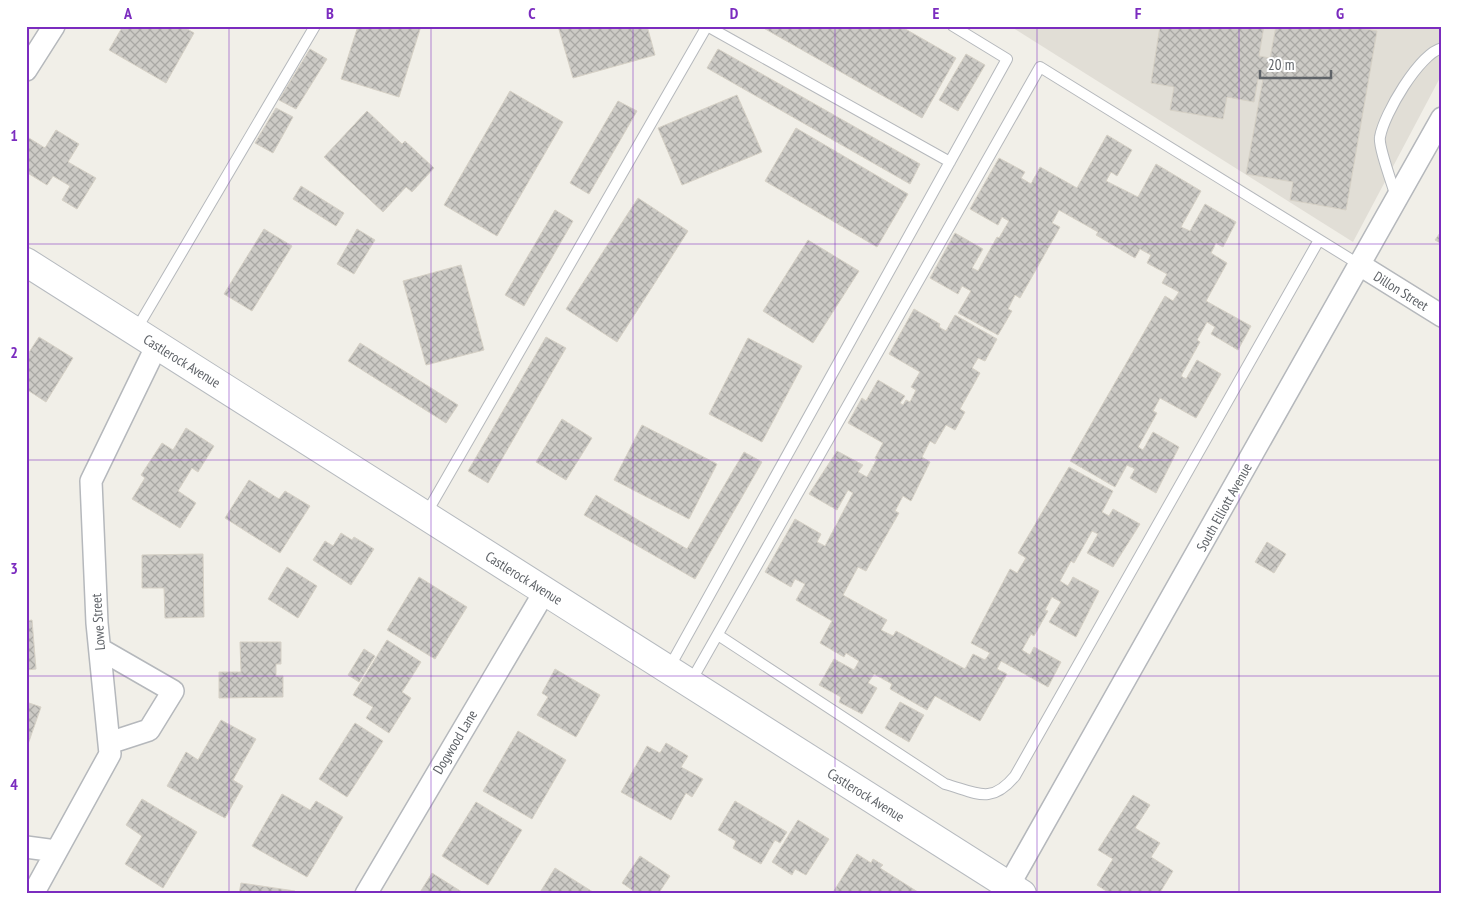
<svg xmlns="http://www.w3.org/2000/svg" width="1468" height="920" font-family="'PT Sans Narrow',sans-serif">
<defs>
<pattern id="building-cross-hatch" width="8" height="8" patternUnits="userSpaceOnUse" patternTransform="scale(1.25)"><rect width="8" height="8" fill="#cccac5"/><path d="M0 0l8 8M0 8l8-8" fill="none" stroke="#a9a8a4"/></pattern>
</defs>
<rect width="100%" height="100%" fill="#f1efe8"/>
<!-- education -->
<path fill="#e1ded6" d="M1010,26H1442V74L1353,242Z"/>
<!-- building -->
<path fill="url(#building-cross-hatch)" stroke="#d6d1c6" d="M123,26L128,29L130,26H182L194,33L166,83L109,50Z
M358,26H421L399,97L341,79Z
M558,26H647L655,55L573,78Z
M760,26H900L956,58L922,118Z
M1160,26H1264L1259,56L1270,58L1276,26H1347L1377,31L1346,210L1290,200L1293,182L1246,174L1263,79H1258L1254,102L1227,97L1223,119L1170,110L1174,87L1151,83Z
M310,49L327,59L296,109L279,100Z
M718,49L920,164L910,184L707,68Z
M966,54L985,65L958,111L939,100Z
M510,91L563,122L497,236L444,205Z
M737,95L762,152L682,185L658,128Z
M618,101L637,111L589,194L570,183Z
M276,108L293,117L273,153L255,143Z
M367,111L402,144L405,141L434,168L412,192L406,187L383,212L324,157Z
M796,128L908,194L877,247L765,181Z
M56,130L79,144L68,162L96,178L77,209L62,200L70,186L53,176L47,185L26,172V143L29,138L45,148Z
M1107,135L1132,150L1117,176L1111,172L1106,181L1138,197L1156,164L1201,191L1181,227L1190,231L1205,204L1236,222L1223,247L1216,243L1211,253L1227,263L1206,301L1251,326L1238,350L1211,334L1215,327L1207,322L1197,340L1200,342L1181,376L1186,379L1197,360L1221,374L1196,418L1160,398L1153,411L1157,413L1138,447L1143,450L1153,432L1179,447L1156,493L1130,478L1135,469L1127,465L1115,487L1070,461L1165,296L1173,301L1179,292L1162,283L1167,274L1147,263L1151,255L1140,249L1135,258L1096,235L1098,232L1059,210L1052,223L1060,227L1020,298L1015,295L1008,309L1012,311L998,335L958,313L971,291L962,286L958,294L930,278L955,233L983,249L972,268L978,271L997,237L999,238L1009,221L1002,217L998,225L970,209L999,158L1025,172L1021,178L1031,184L1040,167L1077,188Z
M301,186L344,213L336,226L293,199Z
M638,198L688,231L617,342L566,309Z
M555,210L573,221L524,306L505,295Z
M264,229L292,246L252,311L224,294Z
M357,229L375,240L354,274L337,264Z
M1442,230V244L1435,240Z
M808,240L859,271L813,343L763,311Z
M461,265L484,350L426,365L403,281Z
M914,309L940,324L939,327L946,331L955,315L997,339L985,361L978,358L972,368L980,373L960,409L965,412L955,430L946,425L935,444L930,441L922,457L930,462L911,501L903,496L895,511L899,513L866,571L858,567L843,595L887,620L881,630L893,636L896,631L965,669L973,654L985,660L990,653L971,643L1010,569L1017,573L1026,558L1018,553L1069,467L1113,491L1102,512L1109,516L1113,509L1140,524L1113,567L1087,553L1098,534L1092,531L1074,563L1071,561L1060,581L1068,586L1073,577L1099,591L1076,637L1049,622L1061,602L1052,597L1045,610L1048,611L1034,636L1031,634L1022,650L1030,655L1034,647L1061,662L1048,687L1001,661L997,669L1007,674L980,721L935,696L927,710L890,689L892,684L874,674L868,683L877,688L862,714L839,702L841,697L819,685L834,659L854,670L859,661L846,653L844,657L820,643L832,621L796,600L805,584L795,579L791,587L765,572L795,519L821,534L817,542L825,546L853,493L848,490L837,510L809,494L837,451L863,465L858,472L867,477L877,459L875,458L883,443L848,423L862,398L866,401L878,380L905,396L900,403L903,405L906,400L910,402L916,390L911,387L920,372L889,354Z
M39,337L73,358L46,402L26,389V357Z
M546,337L566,348L488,483L468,471Z
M748,338L802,366L762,442L709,414Z
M360,343L458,405L446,423L348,361Z
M562,419L592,438L566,480L536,462Z
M642,425L717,464L689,519L614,480Z
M186,428L214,446L198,472L192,468L178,491L196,503L180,528L132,499L145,478L141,475L162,443L173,450Z
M744,452L762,462L695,579L584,515L596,495L687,549Z
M249,480L279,499L285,491L310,506L280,553L225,518Z
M341,533L352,540L354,537L374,549L351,585L313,560L325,541L333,546Z
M1267,542L1286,554L1274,573L1255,562Z
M203,554L204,617L165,618L164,588H142V555Z
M287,567L317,586L298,618L268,599Z
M419,577L467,607L435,659L387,630Z
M32,620L36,669L26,670V621Z
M387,640L421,662L402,692L411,698L389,733L366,718L373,707L353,695Z
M240,642H281V664H276V676H283V697L219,698V672H241Z
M364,649L375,656L359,682L348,675Z
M555,669L600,695L576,737L537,715L548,697L542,693Z
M26,702L41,707L26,750Z
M900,702L924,715L909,742L885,728Z
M221,720L256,739L233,780L243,786L225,818L167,786L186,752L198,760Z
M355,723L383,741L347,797L319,779Z
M518,731L566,760L532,819L483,791Z
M666,743L688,756L681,767L703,779L692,797L686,793L671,820L621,792L647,746L660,753Z
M282,794L310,810L316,801L343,817L307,877L252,846Z
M1133,795L1150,805L1135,828L1160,843L1151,857L1173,871L1159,894H1111L1097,885L1113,859L1098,850Z
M142,799L197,832L163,888L125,864L142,836L126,825Z
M735,801L787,832L780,843L775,840L761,864L733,848L736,841L718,830Z
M476,802L522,830L488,885L442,856Z
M798,820L829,839L806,875L795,869L792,875L772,862Z
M857,854L871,863L873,859L883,865L880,868L921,894H832Z
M640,856L670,876L658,894H638L622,883Z
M555,868L596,894H539Z
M432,873L465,894H419Z
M241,883L295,891V894H239Z"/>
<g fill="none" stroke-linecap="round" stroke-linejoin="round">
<defs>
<path id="lane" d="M707,26L950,162
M1396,197C1393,186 1378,146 1380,137C1384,114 1419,54 1442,48
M136,330L315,26
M426,514L707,26
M718,635L945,784C977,793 991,805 1015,776L1319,240
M669,668L1007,59L953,26
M690,683L1040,67L1360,265"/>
<path id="street" d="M26,70L54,26
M1360,265L1442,316
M100,649L173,691L149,730L109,743
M26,847L56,851
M33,894L110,754L97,623L91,481L157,345
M366,894L545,591
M1004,894L1442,118"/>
<path id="secondary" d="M26,262L1022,894"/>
</defs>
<!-- lane casing -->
<use href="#lane" stroke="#b5b8bc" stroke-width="12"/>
<!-- street casing -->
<use href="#street" stroke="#b5b8bc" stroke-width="24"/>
<!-- secondary casing -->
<use href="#secondary" stroke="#b6babf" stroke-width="30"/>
<!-- lane -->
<use href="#lane" stroke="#fff" stroke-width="10"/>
<!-- street -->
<use href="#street" stroke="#fff" stroke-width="21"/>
<!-- secondary -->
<use href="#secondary" stroke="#fff" stroke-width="28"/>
</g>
<!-- grid -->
<path fill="none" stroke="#7b2cbf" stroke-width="1" stroke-opacity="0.55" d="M229,26V894M431,26V894M633,26V894M835,26V894M1037,26V894M1239,26V894M26,244H1442M26,460H1442M26,676H1442"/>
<g text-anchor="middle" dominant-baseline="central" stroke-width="4.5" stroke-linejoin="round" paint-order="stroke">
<!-- street labels -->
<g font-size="14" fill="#5f6368" stroke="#fff">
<text transform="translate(1401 291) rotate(32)">Dillon Street</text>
<text transform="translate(182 361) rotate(32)">Castlerock Avenue</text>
<text transform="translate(1224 507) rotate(-61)">South Elliott Avenue</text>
<text transform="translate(524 578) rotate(32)">Castlerock Avenue</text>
<text transform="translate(98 622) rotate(-94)">Lowe Street</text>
<text transform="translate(455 742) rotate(-59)">Dogwood Lane</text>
<text transform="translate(866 795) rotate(32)">Castlerock Avenue</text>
</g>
</g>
<!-- border -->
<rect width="1468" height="920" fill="none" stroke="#ffffff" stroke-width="55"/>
<!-- scale -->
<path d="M1260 70v8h71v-8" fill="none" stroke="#5f6368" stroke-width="2.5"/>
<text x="1268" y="70" font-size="15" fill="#5f6368" stroke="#ffffff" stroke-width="4" paint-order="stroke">20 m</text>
<rect x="28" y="28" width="1412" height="864" fill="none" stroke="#7b2cbf" stroke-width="2"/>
<g font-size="16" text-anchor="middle" font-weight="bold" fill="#7b2cbf">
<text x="128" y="19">A</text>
<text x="330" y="19">B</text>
<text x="532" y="19">C</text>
<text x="734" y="19">D</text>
<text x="936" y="19">E</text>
<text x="1138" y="19">F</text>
<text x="1340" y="19">G</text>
<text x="14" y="141">1</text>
<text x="14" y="358">2</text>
<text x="14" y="574">3</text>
<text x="14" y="790">4</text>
</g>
</svg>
